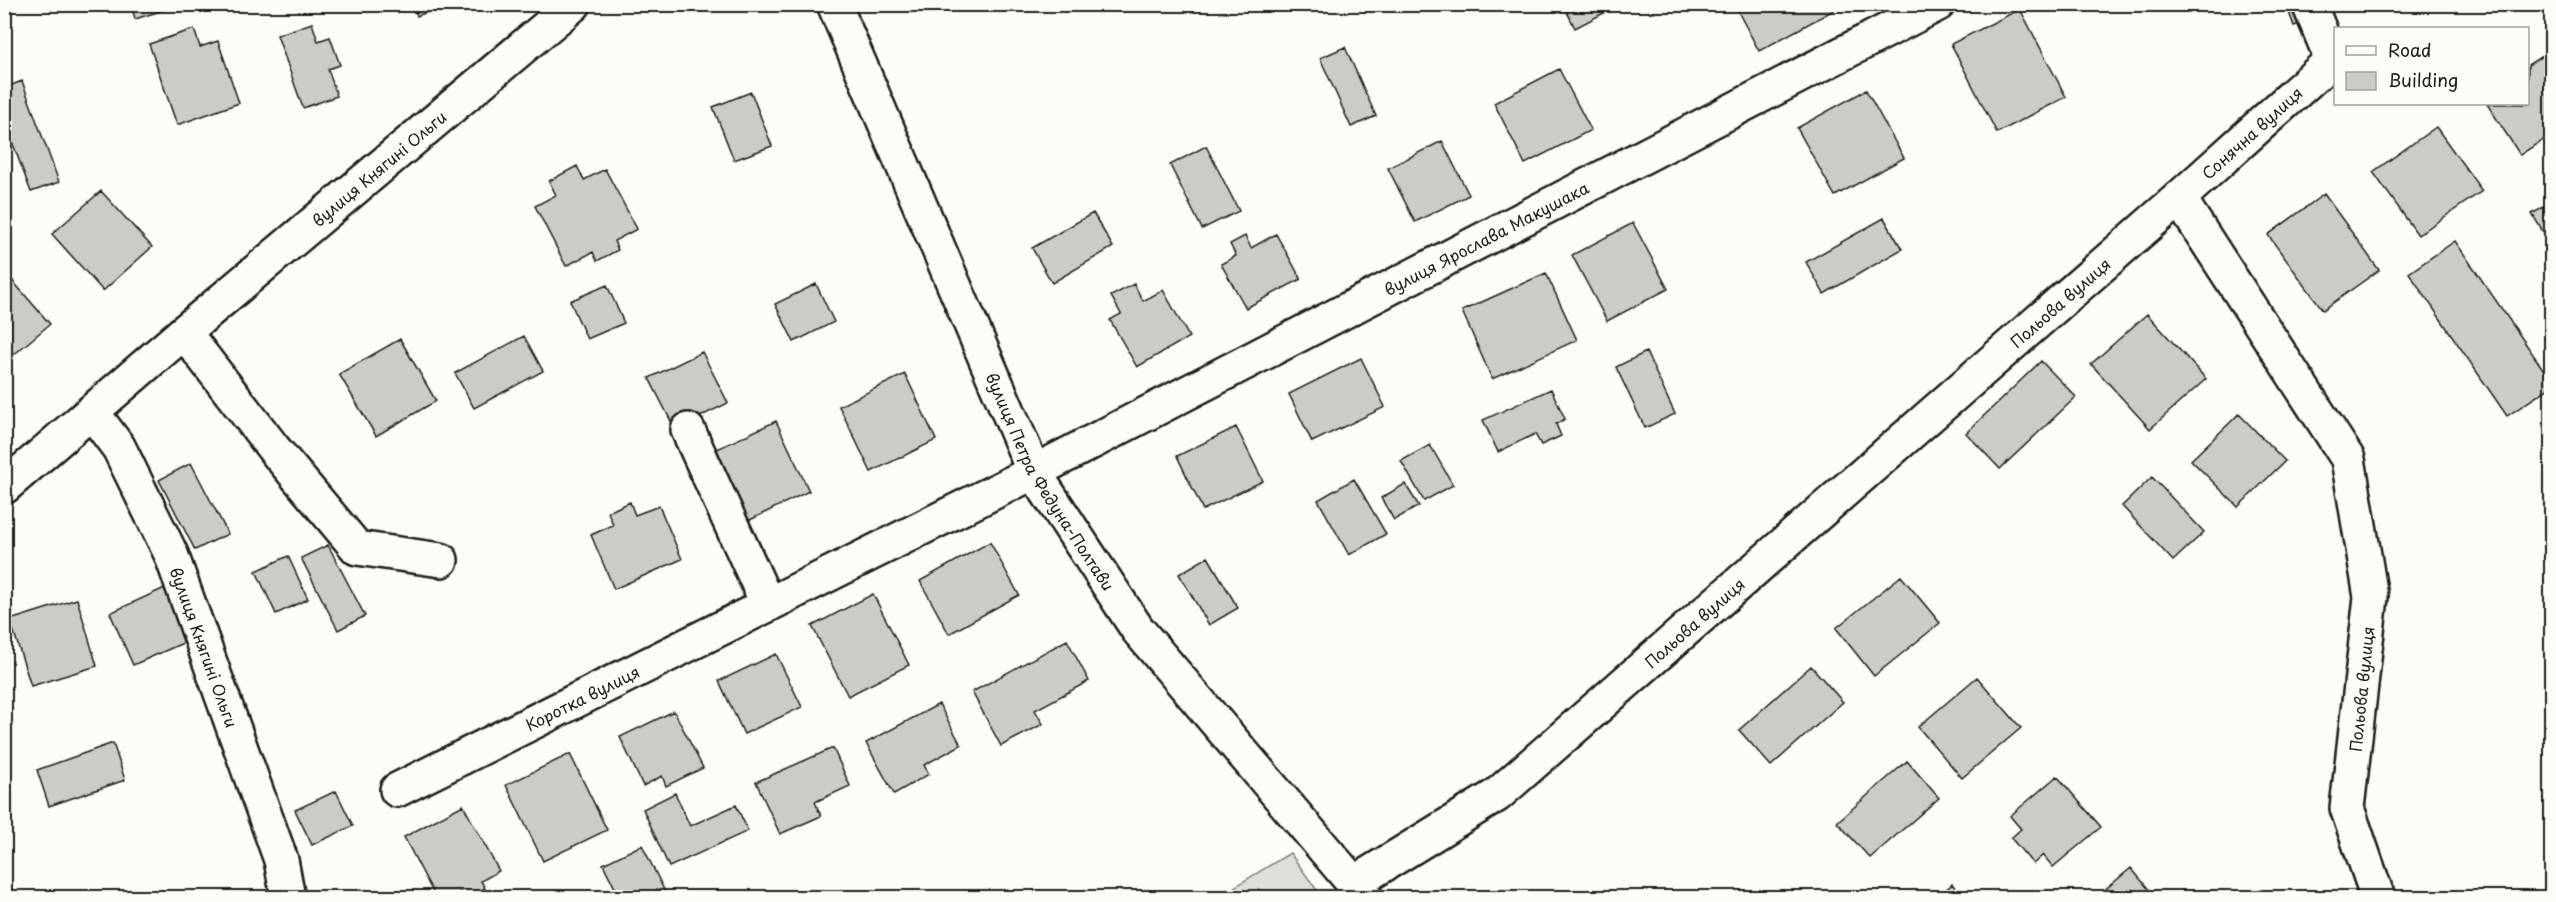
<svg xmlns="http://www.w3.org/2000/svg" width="2556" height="902" font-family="'Playpen Sans',sans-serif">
<rect width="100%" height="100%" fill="#fdfcf7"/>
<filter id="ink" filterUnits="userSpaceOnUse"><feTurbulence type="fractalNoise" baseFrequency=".0167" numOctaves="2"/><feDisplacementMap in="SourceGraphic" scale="12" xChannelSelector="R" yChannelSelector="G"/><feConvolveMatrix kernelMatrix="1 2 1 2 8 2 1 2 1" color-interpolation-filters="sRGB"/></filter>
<g filter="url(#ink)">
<!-- green -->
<path fill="#e0dfdb" stroke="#7e7e7c" stroke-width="1.5" d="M1290,853L1322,897H1218Z"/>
<!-- building -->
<path fill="#cccbc8" stroke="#1c1c1c" stroke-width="1.5" d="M131,4H180V5L135,19Z
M413,4H448L417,16Z
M1563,4H1599L1604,13L1575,28Z
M1734,4H1831L1834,10L1759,51Z
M2286,4H2302L2308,21L2294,26Z
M2020,9L2066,97L1997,133L1951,44Z
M312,23L318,41L330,37L340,65L328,69L337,96L303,108L277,35Z
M194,29L200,47L218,41L239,103L177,125L149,44Z
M1345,47L1376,116L1351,127L1320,58Z
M2548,52L2552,58V134L2520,155L2487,104H2528V65Z
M1559,69L1591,130L1525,164L1494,103Z
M22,81L59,182L31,192L4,120V88Z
M1866,90L1904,158L1835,196L1797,128Z
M751,92L772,146L734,160L713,107Z
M2436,127L2482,191L2418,235L2373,172Z
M1442,141L1469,195L1415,222L1388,168Z
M1206,146L1239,211L1202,229L1170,165Z
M577,166L584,180L605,169L637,229L614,241L618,250L597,261L593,252L566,266L535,206L556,195L549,181Z
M101,191L152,247L103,291L52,234Z
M2324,194L2379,270L2323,310L2268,235Z
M2552,202V246L2532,214Z
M1093,213L1113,247L1052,283L1032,248Z
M1884,218L1902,249L1824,294L1806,262Z
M1633,223L1668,289L1607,321L1572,255Z
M1276,234L1301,279L1246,308L1221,264L1236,256L1230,244L1245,236L1251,248Z
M2455,241L2552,382V386L2507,416L2409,273Z
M4,271L50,324L4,363Z
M1546,273L1577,340L1492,379L1462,311Z
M816,284L834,322L794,342L775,304Z
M1134,284L1143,301L1163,290L1189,337L1137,367L1110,320L1121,314L1111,296Z
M607,285L624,323L587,339L570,301Z
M2147,314L2206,379L2150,429L2091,364Z
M524,336L543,371L474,408L455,373Z
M400,339L436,401L376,436L339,374Z
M702,352L728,403L675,429L649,378Z
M1646,352L1675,414L1645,428L1616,367Z
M1361,358L1385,407L1312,442L1289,394Z
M2041,361L2076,397L2000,469L1966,433Z
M905,374L936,440L871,472L839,406Z
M1551,389L1565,419L1556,424L1561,436L1541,445L1535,434L1498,452L1483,420Z
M2239,414L2285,461L2238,507L2191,460Z
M776,421L809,491L746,522L713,451Z
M1236,427L1263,481L1203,510L1177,456Z
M1430,445L1453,485L1424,501L1401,461Z
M191,463L228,534L195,550L159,480Z
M2152,477L2204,532L2173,561L2122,506Z
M1354,479L1386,534L1349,555L1318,500Z
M1405,484L1419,506L1394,520L1381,498Z
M630,502L635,515L659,506L682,559L614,589L591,535L613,525L608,512Z
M990,542L1019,595L949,634L920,581Z
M328,545L365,616L338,630L301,558Z
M288,556L308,599L276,614L256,571Z
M1208,557L1238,608L1209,625L1179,574Z
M1901,576L1940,623L1874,676L1836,628Z
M169,586L192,639L133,665L110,613Z
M873,594L909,665L848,696L812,626Z
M77,599L97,666L31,686L10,620Z
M1067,640L1089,681L1035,710L1043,724L1001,746L972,692Z
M776,654L802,707L744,734L719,681Z
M1811,666L1843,702L1771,766L1739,730Z
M1977,677L2021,728L1962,778L1918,727Z
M939,704L961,745L924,765L929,774L894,794L866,743Z
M674,711L703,768L666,786L662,776L643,786L620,737Z
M113,743L125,780L49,806L37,770Z
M833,748L850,786L815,802L821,816L780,834L756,782Z
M570,754L607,830L543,861L506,785Z
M1907,761L1939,798L1870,858L1837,822Z
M2057,776L2101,827L2053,867L2043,855L2033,864L2011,838L2021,829L2010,816Z
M336,791L353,826L312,845L295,810Z
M675,793L690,826L736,805L748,831L669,867L643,809Z
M463,805L499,871L481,881L485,888L467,898H462L460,892L450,898H436L404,837Z
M642,845L668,898H620L603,864Z
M2131,868L2156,898H2095Z
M1952,884L1964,898H1937Z
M392,893L393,898H376Z"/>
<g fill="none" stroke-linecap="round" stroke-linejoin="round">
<defs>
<g id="minor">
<path d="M2179,198L2348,459L2371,597L2347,808L2378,898"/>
<path d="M184,332L274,449L357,548L441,560"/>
<path id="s1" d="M92,412L119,448L171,554L281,860L288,898"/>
<path d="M688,430L768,605"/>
<path id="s2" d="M397,790L1034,472L1938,4"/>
<path id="s3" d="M1354,883L1497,795L2179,198L2332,60L2309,4"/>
</g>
<g id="tertiary">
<path id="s4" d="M834,4L1034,472L1138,630L1366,898"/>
<path id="s5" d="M4,487L184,332L574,4"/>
</g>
</defs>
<!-- minor casing -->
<use href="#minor" stroke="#1c1c1c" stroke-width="38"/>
<!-- tertiary casing -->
<use href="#tertiary" stroke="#1c1c1c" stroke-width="38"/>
<!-- minor -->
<use href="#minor" stroke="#fdfcf7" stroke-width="33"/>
<!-- tertiary -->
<use href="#tertiary" stroke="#fdfcf7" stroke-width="33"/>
</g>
</g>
<g text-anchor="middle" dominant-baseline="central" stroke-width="5" stroke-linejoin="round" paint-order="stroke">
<!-- street labels -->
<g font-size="16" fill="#1c1c1c" stroke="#fdfcf7">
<text stroke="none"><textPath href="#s3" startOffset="1172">Сонячна вулиця</textPath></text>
<text stroke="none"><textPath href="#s5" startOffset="492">вулиця Княгині Ольги</textPath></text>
<text stroke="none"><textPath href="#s2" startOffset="1221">вулиця Ярослава Макушака</textPath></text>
<text stroke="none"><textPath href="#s3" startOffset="916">Польова вулиця</textPath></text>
<text stroke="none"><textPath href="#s4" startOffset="525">вулиця Петра Федуна-Полтави</textPath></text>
<text stroke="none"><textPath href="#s3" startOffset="430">Польова вулиця</textPath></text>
<text stroke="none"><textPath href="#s1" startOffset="262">вулиця Княгині Ольги</textPath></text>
<text transform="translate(2361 689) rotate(-84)">Польова вулиця</text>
<text stroke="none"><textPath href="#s2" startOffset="207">Коротка вулиця</textPath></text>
</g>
</g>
<!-- margin -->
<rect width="2556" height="902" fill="none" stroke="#fdfcf7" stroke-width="24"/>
<rect x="12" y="12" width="2532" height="878" fill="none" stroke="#1c1c1c" stroke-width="2" filter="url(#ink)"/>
<!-- legend -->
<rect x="2334" y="27" width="195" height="78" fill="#fdfcf7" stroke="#a3a29f" stroke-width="1.5"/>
<rect x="2346" y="46" width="30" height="9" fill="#fdfcf7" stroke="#a3a29f" stroke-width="1.5"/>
<text x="2388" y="57" font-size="18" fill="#1c1c1c">Road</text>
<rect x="2346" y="72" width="30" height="18" fill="#cccbc8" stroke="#a3a29f" stroke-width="1.5"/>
<text x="2388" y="87" font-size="18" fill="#1c1c1c">Building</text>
</svg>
